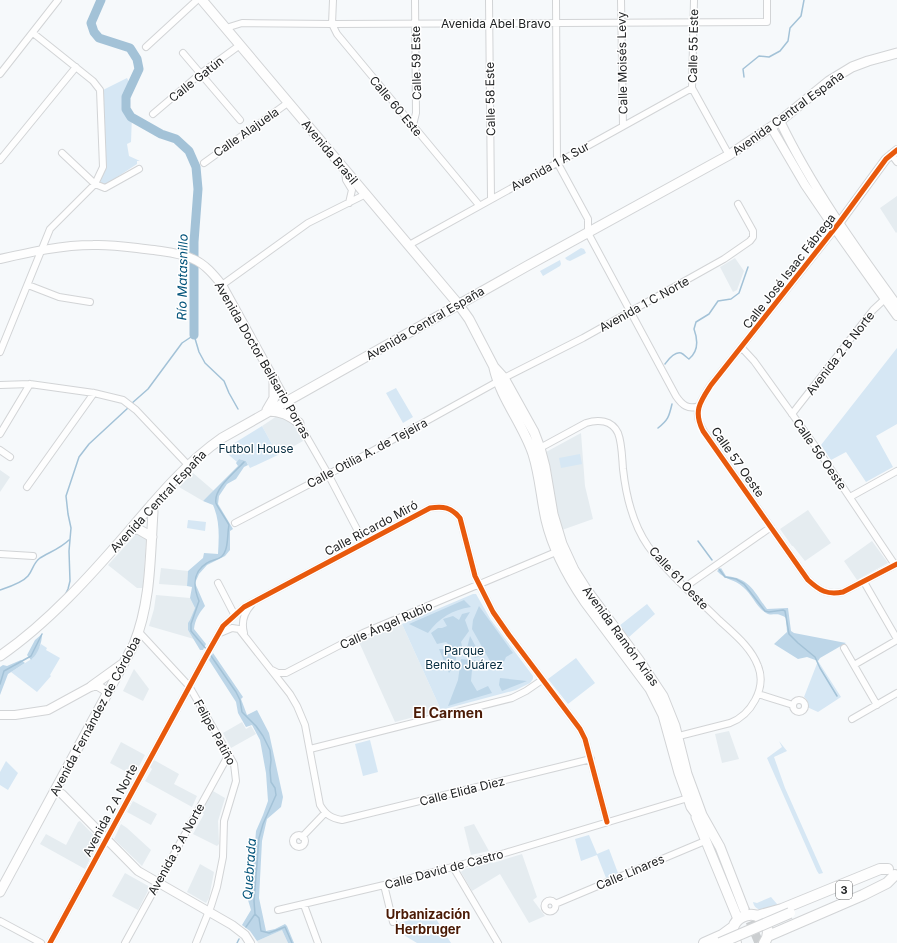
<svg xmlns="http://www.w3.org/2000/svg" width="897" height="943" font-family="Inter,sans-serif">
<rect width="100%" height="100%" fill="#f6f9fb"/>
<!-- built -->
<path fill="#e5ecf0" d="M897,196V232L896,233L880,208Z
M735,258L744,271L737,290L733,292L720,267Z
M277,416H280L295,425L303,441L278,455L262,426Z
M581,433L585,486L593,519L562,530L555,503L551,471L546,452Z
M0,470L10,477L0,492Z
M193,473L214,491L203,501L179,487Z
M808,510L831,543L805,561L793,546H792L780,529Z
M138,532L146,539L143,588H137L108,565Z
M872,541L888,563L857,580L844,561Z
M161,568L188,571L187,586L159,584Z
M156,595L190,598L195,608L188,630L194,639L149,626L154,609Z
M402,624L441,710L395,722L359,642Z
M134,669L149,689L143,701L123,691Z
M242,722L246,729L251,726L256,734L231,748L223,733Z
M729,731L739,759L722,763L715,734Z
M121,742L145,755L134,776L110,763Z
M154,760L179,774L174,784L197,796L192,807L145,781L152,769L150,767Z
M213,791L225,798L218,821L219,844L217,846L193,834L204,814L201,812Z
M133,801L157,814L151,825L127,812Z
M80,821L99,841L85,869L40,844L46,834L66,845L78,822Z
M121,824L127,828L151,850L142,866L114,839Z
M474,824L489,851L471,855L464,827Z
M522,854L537,897L533,900L545,916L529,923L500,874L472,891L461,872L464,869L492,862L493,863Z
M200,864L214,872L209,898L206,903L187,892Z
M125,873L150,887L138,910L112,896Z
M282,930L288,943H258L257,941Z"/>
<!-- green -->
<path fill="#d6e7f4" d="M127,78L132,88L128,97V107L132,115L131,142L127,144L129,156L140,161H137V164L108,183L101,184L100,181L104,172L103,90Z
M581,248L584,249L586,253L570,261L567,260L565,258Z
M560,260L561,264L560,266L543,276L540,271Z
M897,348V424L876,436L893,467L866,482L846,452L831,460L821,445Z
M396,388L413,417L403,423L386,393Z
M262,426L278,455L250,468L246,461L239,459L237,462L223,450Z
M580,454L582,464L561,468L559,458Z
M188,520L206,522L205,531L187,528Z
M473,594H476L491,620L533,676V679L530,683L516,690L441,710L402,624Z
M647,604L655,614L629,637L619,626Z
M41,644L47,648L46,650L60,658L50,675L51,676L37,692L11,672L33,658Z
M576,658L595,683L568,704L548,679Z
M818,661L841,697L818,712L807,707C808,703 808,700 804,697Z
M370,740L378,772L363,776L355,744Z
M779,741L787,751L774,757L785,788L823,873L819,874L817,871L767,758L782,747Z
M6,761L18,773L8,790L0,785V772Z
M589,835L597,854L609,849L618,873L606,878L597,855L581,861L575,839Z
M771,897L777,904L776,906L761,910C757,909 754,907 753,902L757,903Z
M433,914L451,943H417L402,934L395,924Z"/>
<!-- forest -->
<path fill="#bdd6e8" d="M239,459L246,461L248,465L244,467L236,479L227,484L219,496L218,504L233,529L230,531V550L225,556L207,565L199,574L195,583L205,606C199,613 195,620 194,629L206,644L203,650H200L188,630V623L190,620L195,608L190,598L192,587L187,586L188,571L203,558L204,553L218,554C219,537 220,521 213,505L203,501L238,466L236,463Z
M721,568L726,576C750,578 754,592 767,609L788,608L791,631L794,633L846,643L820,658L818,661L807,657L798,659L774,644L787,632L786,618C776,611 772,617 766,613C756,607 752,594 743,587C735,579 726,581 717,571Z
M464,600L471,607C452,610 439,618 428,633L409,624Z
M479,606L513,653L506,657L500,671L490,661L472,629L473,620Z
M470,612L465,620L469,631L461,642L463,650L457,653L446,642L437,644L431,633L438,628H442L447,626L443,619L453,616L459,620L462,614Z
M42,634C42,643 38,654 31,660L27,655L35,640Z
M470,636L481,656L475,658L467,648Z
M439,649H449L456,657V663L449,673Z
M213,653L243,697L241,699L247,715L257,710L269,733L283,797L281,807L267,819L262,841L259,898L266,931L275,929L285,924L287,926L294,943H288L282,930L257,941L250,931L242,925L251,910L248,900L253,868L256,831L263,815L268,801L266,773L260,740L252,725L246,727L238,713L236,702L209,660Z
M461,659L484,661L489,668L472,670L471,681L477,691L488,686L492,693L448,706L458,680Z
M21,660L25,663L8,674L0,695V667L3,665L7,666Z
M500,678L527,681L502,691L499,685Z"/>
<g fill="none" stroke-linecap="round" stroke-linejoin="round">
<!-- stream -->
<path stroke="#a3c2d7" stroke-width="1.5" d="M744,77L743,69L759,56L769,57L780,51L788,41L790,28L801,16L804,0
M665,364C668,360 674,351 681,353C684,354 687,358 689,359C699,351 698,340 694,329L696,322L709,314L718,301L731,299L739,293L748,267
M131,404L148,389L182,343L194,335L199,352L205,363L224,381L229,393L238,409
M658,428C668,420 669,417 672,404
M698,541L712,560
M719,569L725,577L736,579L744,584L765,611L769,612L783,610L785,611L789,634L798,643L815,657L820,668L837,696
M0,590C9,587 22,583 28,576C33,570 33,563 40,558C50,552 61,548 69,540
M65,595L68,589L70,581L69,551L71,528L68,514L66,496L79,457L89,444L129,407
M207,650L191,631V624L199,601C193,586 192,572 207,563C211,560 217,560 221,557C229,551 227,534 229,525C226,519 218,508 216,503C213,489 236,471 244,462
M209,653L236,692L240,700L242,712L256,726L263,736L270,750L271,760L270,770L271,782L275,788L276,795L263,824L259,838L254,901L255,914L246,927
M0,684L4,671L31,656L42,634
M255,914L259,918L261,931L269,933L285,927L292,943
M237,943L239,939"/>
<!-- river -->
<path stroke="#a3c2d7" stroke-width="9" d="M101,0L91,23L94,32L99,38L130,48L137,59L139,69L126,97V109L131,117L161,134L176,139L189,151L196,167L198,189L194,242V335"/>
<!-- secondary-tunnel -->
<path stroke="#cbced0" stroke-width="9" stroke-dasharray="9 4.5" stroke-linecap="butt" d="M745,909L759,943"/>
<defs>
<path id="minor" d="M333,0L332,24L337,34L479,205
M489,0L491,198
M556,0L557,162L588,219V233L676,396C682,405 688,410 699,406
M621,0L623,126
M694,0L692,88L729,155
M226,28L242,23L332,24L767,22V0
M146,47L197,0
M183,53L240,120
M0,74L58,0
M153,114L200,74L240,45
M413,125L416,113L415,0
M62,153L95,184L105,188L139,169
M891,154L897,162
M0,160L76,67
M204,163L289,102
M345,170L346,180L352,190L349,203
M835,229L710,386C696,409 692,416 709,439L808,580C820,591 827,595 843,592L897,564
M409,245L692,88
M28,285L59,297L90,302
M222,285L308,223L366,194
M741,347L754,361L818,450L895,565
M0,352L50,229L95,184L103,167L100,90L93,81L33,33
M0,385L30,384L94,393L123,400L136,410L189,466
M286,401L328,474L360,535L363,538L371,539
M792,414L873,310L887,297
M0,434L30,384
M540,448L586,423C598,419 612,420 618,433C622,443 622,457 623,469C626,496 632,523 648,546C668,574 695,596 719,620C734,634 751,647 758,666C767,688 751,715 730,723L675,737
M0,450L10,457
M27,487L94,393
M850,497L897,471
M235,523L367,454L504,378L583,338L724,259L750,241L753,237V231L738,204
M0,554L33,556
M864,582L897,639
M218,583L234,614
M685,587L771,527
M139,632L189,686L234,764L236,781L224,821L223,857L217,887L211,906L196,943
M220,633L232,628L239,629L290,694L297,706L305,725L320,805C326,815 331,818 342,820L591,759
M244,633C241,622 244,613 251,605
M844,648L877,705
M854,665L897,640
M272,670L278,673H286L363,633L556,552
M758,694L793,705
M793 706a6 6 0 1 1 12 0a6 6 0 1 1-12 0Z
M852,719L897,693
M310,749L512,698L526,691L542,680
M293 841a6 6 0 1 1 12 0a6 6 0 1 1-12 0Z
M302,837L325,813
M453,867L498,943
M384,885L393,922
M544.5 906a5.5 5.5 0 1 1 11 0a5.5 5.5 0 1 1-11 0Z
M555,904L705,841
M304,905L318,943
M278,910L384,885L505,853L688,798
M0,921L41,943
M50,943L206,656L223,626L244,607L430,508C443,506 451,507 460,518L475,576L493,612L509,635L580,729L585,739L607,822
M125,943L229,754"/>
<path id="tertiary" d="M780,121C811,186 854,246 897,305
M771,127L805,185L835,229L897,316
M837,226L886,159L897,150
M0,259C31,252 62,245 93,245C113,244 134,248 154,250C167,252 181,253 193,259C205,264 214,275 222,285L286,401
M0,715H15L48,710L92,686H98L108,692
M55,790L62,794L138,871L232,925L245,935L250,943"/>
<path id="secondary" d="M202,0L459,305L469,319L494,367L504,378L534,432L540,448L545,467L553,514L562,544L574,570L586,589L639,660L663,696L675,726L687,774L694,793L702,815L720,847L744,909
M494,368C501,399 523,424 533,454C540,476 541,498 546,520C553,550 568,577 585,602L650,689L663,715L679,773L688,798L691,807L701,821
M267,410L274,398V379
M268,411C281,411 289,415 299,423
M130,530L138,529L152,537
M0,656C48,623 91,575 129,531C157,498 186,463 222,438L527,266L729,155L780,121L829,81L852,67L868,61L897,53
M92,686L124,663
M696,817L738,919
M0,892L134,644C151,602 150,557 153,512L152,504"/>
<path id="primary" d="M757,916L782,909L880,869H888
M768,936L863,895L887,883L895,875
M704,943L722,935L733,927
M736,943C721,920 757,903 766,925C769,931 768,938 764,943"/>
</defs>
<!-- minor casing -->
<use href="#minor" stroke="#d2d4d6" stroke-width="8"/>
<!-- tertiary casing -->
<use href="#tertiary" stroke="#d2d4d6" stroke-width="10"/>
<!-- secondary casing -->
<use href="#secondary" stroke="#d2d4d6" stroke-width="11"/>
<!-- primary casing -->
<use href="#primary" stroke="#d2d4d6" stroke-width="12"/>
<!-- minor -->
<use href="#minor" stroke="#fefefe" stroke-width="6"/>
<!-- tertiary -->
<use href="#tertiary" stroke="#fefefe" stroke-width="8"/>
<!-- secondary -->
<use href="#secondary" stroke="#fefefe" stroke-width="9"/>
<!-- primary -->
<use href="#primary" stroke="#fefefe" stroke-width="10"/>
<defs>
<path id="primary-bridge" d="M720,943L790,913"/>
</defs>
<!-- primary-bridge casing -->
<use href="#primary-bridge" stroke="#d2d4d6" stroke-width="12" stroke-linecap="butt"/>
<!-- primary-bridge -->
<use href="#primary-bridge" stroke="#fefefe" stroke-width="10"/>
<defs>
<path id="cycleway" d="M897,150L886,159L839,223L711,385C700,402 693,411 703,431L808,580C820,591 827,595 843,592L897,564
M50,943L206,656L223,626L244,607L430,508C443,506 451,507 460,518L475,576L493,612L509,635L580,729L585,739L607,822"/>
</defs>
<!-- cycleway casing -->
<use href="#cycleway" stroke="#fff" stroke-width="8"/>
<!-- cycleway -->
<use href="#cycleway" stroke="#e8590c" stroke-width="5"/>
</g>
<g text-anchor="middle" dominant-baseline="central" stroke-width="3" stroke-linejoin="round" paint-order="stroke">
<!-- shield labels -->
<rect fill="#fff" stroke="#636465" stroke-width="1" x="836" y="881" width="16" height="18" rx="3"/>
<g font-size="11" font-weight="bold" fill="#202223">
<text x="844" y="890">3</text>
</g>
<!-- street labels -->
<g font-size="12" fill="#202223" stroke="#fff">
<text x="496" y="23">Avenida Abel Bravo</text>
<text transform="translate(693 46) rotate(-89)">Calle 55 Este</text>
<text transform="translate(416 63) rotate(-91)">Calle 59 Este</text>
<text transform="translate(622 63) rotate(-91)">Calle Moisés Levy</text>
<text transform="translate(196 79) rotate(-38)">Calle Gatún</text>
<text transform="translate(490 99) rotate(-91)">Calle 58 Este</text>
<text transform="translate(396 106) rotate(50)">Calle 60 Este</text>
<text transform="translate(788 113) rotate(-36)">Avenida Central España</text>
<text transform="translate(246 132) rotate(-35)">Calle Alajuela</text>
<text transform="translate(330 152) rotate(50)">Avenida Brasil</text>
<text transform="translate(550 166) rotate(-29)">Avenida 1 A Sur</text>
<text transform="translate(789 271) rotate(-52)">Calle José Isaac Fábrega</text>
<text transform="translate(644 304) rotate(-29)">Avenida 1 C Norte</text>
<text transform="translate(425 323) rotate(-30)">Avenida Central España</text>
<text transform="translate(840 353) rotate(-52)">Avenida 2 B Norte</text>
<text transform="translate(263 360) rotate(60)">Avenida Doctor Belisario Porras</text>
<text transform="translate(367 453) rotate(-28)">Calle Otilia A. de Tejeira</text>
<text transform="translate(820 454) rotate(55)">Calle 56 Oeste</text>
<text transform="translate(738 462) rotate(55)">Calle 57 Oeste</text>
<text transform="translate(158 501) rotate(-47)">Avenida Central España</text>
<text transform="translate(371 528) rotate(-28)">Calle Ricardo Miró</text>
<text transform="translate(679 578) rotate(47)">Calle 61 Oeste</text>
<text transform="translate(386 625) rotate(-24)">Calle Ángel Rubio</text>
<text transform="translate(621 636) rotate(54)">Avenida Ramón Arias</text>
<text transform="translate(95 716) rotate(-62)">Avenida Fernández de Córdoba</text>
<text transform="translate(215 732) rotate(61)">Felipe Patiño</text>
<text transform="translate(462 791) rotate(-14)">Calle Elida Diez</text>
<text transform="translate(110 810) rotate(-62)">Avenida 2 A Norte</text>
<text transform="translate(176 849) rotate(-61)">Avenida 3 A Norte</text>
<text transform="translate(444 869) rotate(-15)">Calle David de Castro</text>
<text transform="translate(630 872) rotate(-23)">Calle Linares</text>
</g>
<!-- park labels -->
<g font-size="12" fill="#072d41" stroke="#fff">
<text x="256" y="448">Futbol House</text>
<text x="464" y="650">Parque<tspan x="464" dy="14">Benito Juárez</tspan></text>
</g>
<!-- water labels -->
<g font-size="13" font-style="italic" fill="#02537a" stroke="#fff">
<text transform="translate(182 277) rotate(-89)">Río Matasnillo</text>
<text transform="translate(249 869) rotate(-86)">Quebrada</text>
</g>
<!-- neighbourhood labels -->
<g font-size="13" font-weight="bold" fill="#4a1a05" stroke="#fff">
<text x="428" y="914">Urbanización<tspan x="428" dy="15">Herbruger</tspan></text>
</g>
<!-- quarter labels -->
<g font-size="14" font-weight="bold" fill="#4a1a05" stroke="#fff">
<text x="448" y="712">El Carmen</text>
</g>
</g>
</svg>
